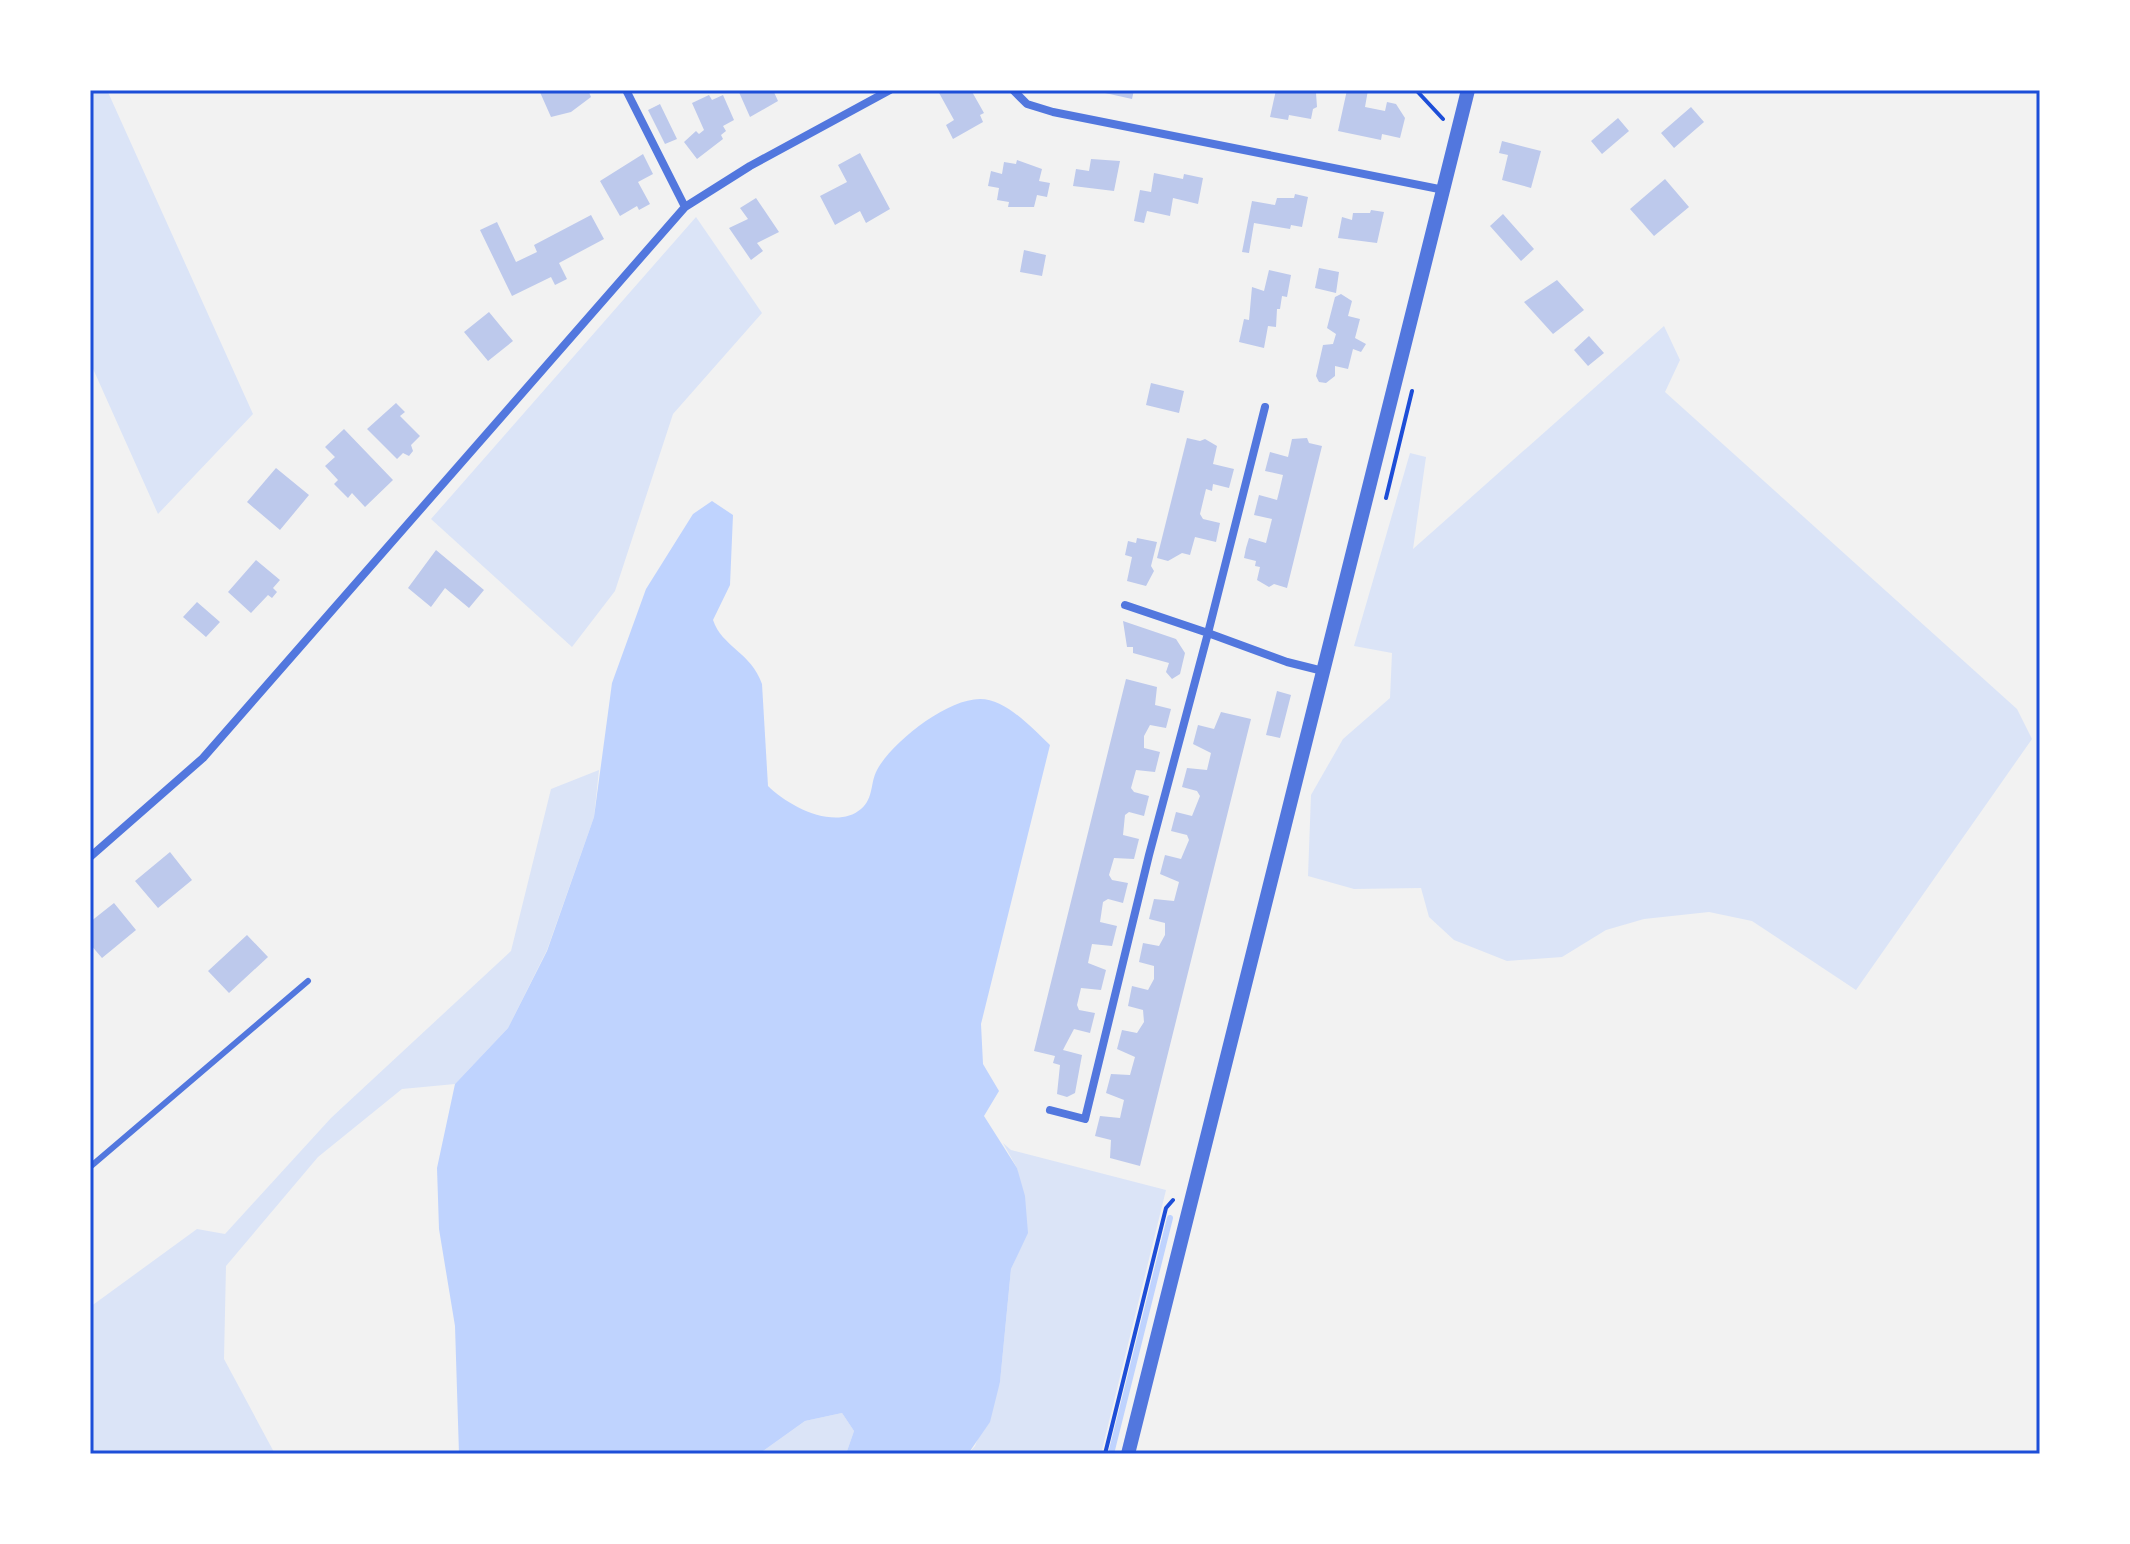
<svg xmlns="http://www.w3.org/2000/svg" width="2130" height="1544" font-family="Inter,sans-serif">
<rect width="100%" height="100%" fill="#f2f2f2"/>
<!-- green -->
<path fill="#dbe4f7" d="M90,90H107L253,414L158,514L90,362Z
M696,217L762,313L673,414L615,591L572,647L431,519Z
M1664,326L1680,360L1665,392L2017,709L2032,739L1856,990L1752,921L1709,912L1644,919L1606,930L1562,957L1507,961L1454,940L1429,917L1421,888L1354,889L1308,876L1311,795L1343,739L1390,698L1392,653L1354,646L1410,453L1426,457L1413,549Z
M599,770L594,817L547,950L508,1028L455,1084L402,1089L318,1157L226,1266L224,1359L275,1454H90V1307L197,1229L225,1234L331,1118L511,951L551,789Z
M1003,1143L1011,1150L1166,1190L1101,1454H968L975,1446L1000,1382L1011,1269L1027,1233L1017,1168Z
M842,1413L854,1431L846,1454H759L805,1421Z"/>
<!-- water -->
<path fill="#bfd3fe" d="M712,501L733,515L730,585L713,620C722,647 751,652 762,684L768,786C788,806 835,831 861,809C874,798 870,783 877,770C892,742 947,699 980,699C1006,699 1032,728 1050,745L981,1024L983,1064L999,1091L984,1116L1017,1168L1025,1196L1028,1233L1011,1269L1000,1382L990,1422L968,1454H846L854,1431L842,1413L805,1421L759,1454H459L455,1326L439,1229L437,1168L455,1084L508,1028L547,951L594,817L612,683L646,589L693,514Z"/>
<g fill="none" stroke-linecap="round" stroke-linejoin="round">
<!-- stream -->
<path stroke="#bfd3fe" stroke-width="6" d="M1111,1454L1170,1218"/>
</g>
<!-- building -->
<path fill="#bdc9ec" d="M539,90H588L591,97L571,112L551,117Z
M738,90H773L778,101L750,117Z
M971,90L984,113L980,115L983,122L953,139L946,125L954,120L938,91Z
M1106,90H1134L1132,99L1105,93Z
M1276,90L1316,93L1317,107L1313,109L1311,119L1289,115L1288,120L1270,117Z
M1347,90H1368L1365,107L1385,111L1387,102L1396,104L1405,118L1400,138L1382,134L1381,140L1338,131Z
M709,95L712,100L723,95L734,120L723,126L726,131L721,135L723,139L697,159L684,142L696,131L699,134L704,130L692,103Z
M660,104L677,139L665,144L648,110Z
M1691,107L1704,122L1674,148L1661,133Z
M1618,118L1629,131L1602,154L1591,141Z
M1502,141L1541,151L1531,188L1502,180L1508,155L1499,153Z
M860,153L890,209L866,223L860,211L835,225L820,196L847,182L838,165Z
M643,154L653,174L638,182L650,204L639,210L637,206L620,216L600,181Z
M1091,159L1120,161L1114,191L1073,186L1076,169L1089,171Z
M1017,160L1042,169L1039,181L1050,183L1047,197L1037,195L1034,207H1008L1009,202L997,200L999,188L988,186L991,171L1002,174L1004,162L1016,164Z
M1154,173L1183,179L1184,174L1203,178L1198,204L1173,198L1170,216L1147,211L1144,223L1134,221L1140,190L1151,192Z
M1665,179L1689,207L1654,236L1630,209Z
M1295,194L1308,197L1302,227L1291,225L1290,229L1254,223L1249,253L1242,252L1252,201L1275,205L1277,198H1294Z
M756,198L779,232L757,243L763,251L751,260L729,228L748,219L740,208Z
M1371,210L1384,212L1377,243L1338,238L1342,217L1352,220L1353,213H1370Z
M1503,214L1534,249L1521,261L1490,226Z
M591,215L604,239L559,263L567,279L555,285L551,277L512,296L480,230L497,222L516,262L537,252L534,245Z
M1024,250L1046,255L1042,276L1020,272Z
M1319,268L1339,272L1336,293L1315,288Z
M1269,270L1291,275L1287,297L1282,296L1280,309H1277L1276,327L1268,326L1264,348L1239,342L1244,319L1249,320L1252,287L1264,291Z
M1557,280L1584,310L1553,334L1524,302Z
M1341,294L1352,301L1348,316L1360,319L1355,338L1366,344L1361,352L1353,349L1348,369L1335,366V376L1326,383L1319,382L1316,376L1323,345L1333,344L1336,334L1327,328L1335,297Z
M489,312L513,341L488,361L464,332Z
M1589,336L1604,353L1588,366L1574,350Z
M1151,383L1184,391L1179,413L1146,405Z
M396,403L405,412L400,416L420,436L411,445L413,451L409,456L403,453L397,459L367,429Z
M344,429L393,480L365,507L352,493L348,498L334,484L338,480L325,466L335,457L325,447Z
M1187,438L1200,441L1205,439L1217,446L1213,464L1234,469L1229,488L1213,484L1212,491L1206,489L1200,514L1203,519L1220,523L1216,542L1195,537L1190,555L1182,553L1168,561L1157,558Z
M1307,438L1309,443L1322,446L1287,588L1274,584L1269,587L1257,580L1260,567L1255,566L1256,561L1244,558L1246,548L1249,538L1266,543L1272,519L1254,515L1259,495L1277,500L1280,488L1283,475L1265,471L1270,452L1288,457L1292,439Z
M276,468L309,495L280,530L247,502Z
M1137,538L1157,542L1151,566L1154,571L1146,586L1127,581L1132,557L1125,555L1128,541L1136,543Z
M436,550L484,590L469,608L445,588L431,607L408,588Z
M256,560L280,580L273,588L277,592L272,598L268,595L251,613L228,592Z
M197,602L220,622L206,637L183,617Z
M1123,621L1176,639L1185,653L1180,674L1172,679L1166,672L1169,663L1133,653V647H1127Z
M1126,679L1157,687L1155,705L1171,709L1166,728L1150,725L1144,736V748L1160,752L1155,772L1136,770L1131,788L1134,792L1149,796L1144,816L1129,812L1125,815L1123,835L1139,839L1134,859L1114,858L1109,875L1112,880L1128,883L1123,903L1108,899L1103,902L1100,922L1117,926L1112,946L1092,944L1088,963L1106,970L1101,990L1081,988L1077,1005L1079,1010L1095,1013L1090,1033L1074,1029L1065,1046L1063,1050L1082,1055L1075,1093L1067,1097L1057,1094L1060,1065L1053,1063L1055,1056L1034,1051Z
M1277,691L1291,695L1280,738L1266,735Z
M1221,712L1251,719L1140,1166L1110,1158L1111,1140L1095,1136L1100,1116L1120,1118L1124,1100L1106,1093L1111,1074L1130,1075L1135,1057L1117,1049L1122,1030L1137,1033L1144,1022L1143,1010L1128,1006L1132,986L1148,990L1154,979V966L1139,962L1143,943L1159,946L1165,935V923L1149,919L1154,899L1174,901L1179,882L1160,874L1165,855L1181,859L1189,840L1187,835L1171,831L1176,812L1192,816L1200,796L1197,791L1182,787L1187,768L1207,770L1211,753L1193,744L1198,725L1214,729Z
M170,852L192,880L158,908L135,881Z
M114,903L136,930L102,958L90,944V922Z
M247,935L268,957L229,993L208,971Z"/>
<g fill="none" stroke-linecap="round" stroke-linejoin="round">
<!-- path -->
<path stroke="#1d4ed8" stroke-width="4" d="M1416,90L1443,119
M1386,498L1412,391
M1105,1454L1166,1208L1173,1200"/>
<!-- service -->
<path stroke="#5277de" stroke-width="6" d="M90,1167L308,981"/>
<!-- minor -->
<path stroke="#5277de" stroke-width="8" d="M626,90L685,207
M1013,90L1027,104L1053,112L1444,190
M1265,407L1208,633L1287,662L1323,671
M90,857L203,758L685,207L750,166L890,90
M1050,1110L1085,1119L1149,855L1208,633L1125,605"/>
<!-- tertiary -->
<path stroke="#5277de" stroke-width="14" d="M1128,1454L1468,90"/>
</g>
<!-- border -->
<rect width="2130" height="1544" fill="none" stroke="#ffffff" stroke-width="184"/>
<rect x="92" y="92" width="1946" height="1360" fill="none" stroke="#1d4ed8" stroke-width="3"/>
</svg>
